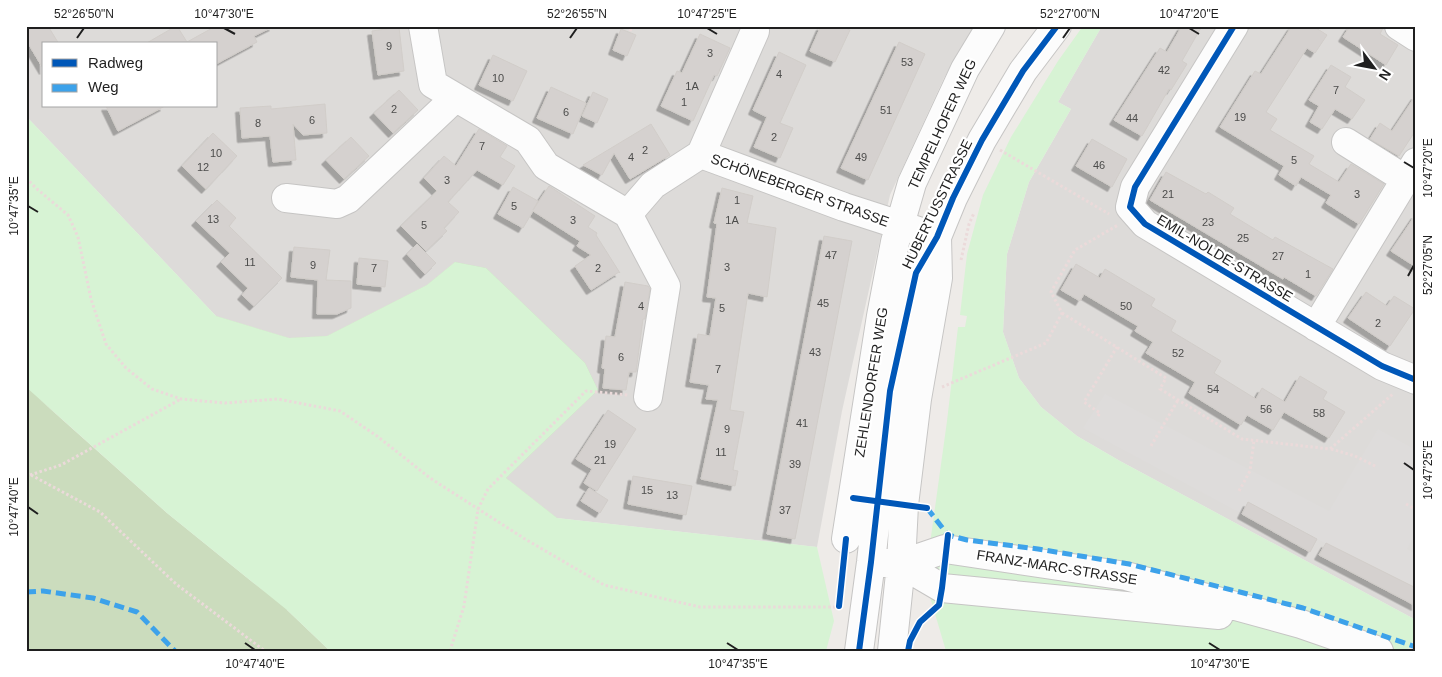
<svg xmlns="http://www.w3.org/2000/svg" width="1442" height="677" font-family="Helvetica,sans-serif">
<defs>
<filter id="shadow"><feDropShadow dx="-4.5" dy="4.5" stdDeviation="0" flood-color="#0004"/></filter>
</defs>
<rect width="100%" height="100%" fill="#eeebe8"/>
<!-- residential -->
<path fill="#dddbd9" fill-rule="evenodd" d="M26,26H974L944,78L890,195L842,411L817,547L557,518L506,478L455,262L427,285L327,336L289,338L216,316L26,116ZM44,44H216V106H44Z
M1102,26H1416V620L1120,461L1077,436L1041,407L1019,378L1003,332L1007,254L1029,182L1071,109L1058,102Z"/>
<!-- forest -->
<path fill="#cbdcbd" fill-rule="evenodd" d="M455,262L486,268L585,363L598,390L506,478L557,518L287,610L330,651H26V303L216,316L289,338L327,336L427,285ZM38,398L266,593L167,513Z"/>
<!-- park -->
<path fill="#d7f3d4" d="M1083,26H1102L1058,102L1071,109L1029,182L1007,254L1003,332L1019,378L1041,407L1077,436L1120,461L1416,620V637L1407,651H946L925,580L947,421L958,327H965L967,316L960,315L967,254L983,195L1011,137L1058,61Z
M26,116L216,316L289,338L327,336L427,285L455,262L486,268L585,363L598,390L506,478L557,518L817,547L834,621L826,651H330L287,610L167,513L26,387Z"/>
<!-- parking -->
<path fill="#dedcdb" d="M1105,394L1329,511L1378,429L1416,450V533L1407,549L1416,554V588L1317,539L1249,502L1242,514L1083,428Z"/>
<!-- building -->
<path fill="#d5d1cf" stroke="#d1cdc9" filter="url(#shadow)" d="M26,26H48L59,44H44V70L26,40Z
M176,26H177L187,42L216,26H274L254,36L257,42L216,64V44H145Z
M821,26H841L850,30L835,62L810,51Z
M1182,26H1202L1182,61L1187,64L1171,90L1169,89L1142,136L1114,120L1160,48L1167,52Z
M1292,26H1313L1327,35L1315,53L1307,48L1266,112L1277,119L1270,130L1314,156L1309,164L1339,182L1351,164L1384,184L1359,224L1326,203L1331,195L1301,177L1296,186L1279,175L1284,166L1220,127L1255,71L1261,74Z
M1350,26H1384L1380,34L1398,45L1386,65L1343,37Z
M399,27L404,71L378,75L372,31Z
M621,29L636,35L627,56L613,50Z
M700,34L730,48L717,76L714,75L693,121L661,106L677,71L682,73Z
M899,42L925,54L868,180L841,168Z
M779,52L806,65L780,123L793,128L780,158L754,147L767,117L753,110Z
M493,55L527,71L513,101L479,85Z
M1331,65L1351,77L1345,87L1365,100L1352,119L1335,109L1322,129L1310,122L1319,106L1309,100Z
M551,87L586,103L573,134L537,118Z
M399,90L418,110L393,133L374,113Z
M593,92L608,99L597,123L582,116Z
M1416,95V130L1399,156L1370,139L1380,123L1392,131Z
M325,104L327,133L303,135L293,124L296,160L273,162L270,136L242,138L240,108L271,106V109Z
M106,106H165L118,131Z
M651,124L670,155L630,179L614,153L602,175L583,165Z
M479,129L507,146L500,157L515,166L503,185L477,170L448,202L459,212L444,228L447,231L426,251L401,226L437,191L424,178L444,156L456,166Z
M213,133L237,156L206,189L182,166Z
M351,137L369,156L344,179L326,160Z
M1092,139L1127,159L1112,187L1076,166Z
M1166,172L1206,194L1208,192L1234,208L1230,214L1273,240L1275,237L1333,269L1316,296L1284,277L1283,279L1150,200Z
M549,186L595,216L588,227L597,233L596,235L620,273L619,272L591,290L575,266L591,255L577,246L580,241L533,211L523,228L498,214L513,187L538,201L533,210Z
M722,188L753,196L747,223L776,228L767,297L748,293L730,410L744,412L733,470L738,471L735,486L701,479L718,400L706,399L709,385L690,382L698,334L710,336L716,298L707,297L717,224L714,223Z
M217,200L236,218L229,226L282,278L254,306L242,295L248,288L221,262L230,253L196,221Z
M1416,214V267L1391,251Z
M824,236L852,241L795,539L767,534Z
M417,244L436,263L425,274L407,254Z
M294,247L330,250L326,280L351,281V308L337,314H317L318,280L291,277Z
M359,258L388,261L385,287L357,284Z
M1076,264L1100,278L1105,269L1155,299L1151,306L1176,321L1171,331L1221,361L1214,373L1256,399L1262,388L1285,402L1300,376L1327,392L1323,399L1345,412L1329,438L1284,412L1273,430L1247,415L1241,425L1189,393L1195,382L1146,353L1153,342L1135,331L1138,326L1084,294L1080,301L1061,290Z
M625,282L648,286L650,289L645,319H643L636,372H629L626,390L603,388L605,369L602,368L606,336L615,337Z
M1366,292L1387,306L1394,296L1415,309L1390,346L1348,318Z
M608,410L636,429L597,491L584,483L592,469L576,459Z
M633,476L692,486L686,515L628,504Z
M589,488L608,500L600,513L581,501Z
M1248,502L1317,539L1310,552L1242,514Z
M1326,543L1416,588V606L1319,555Z"/>
<g fill="none" stroke-linecap="round" stroke-linejoin="round">
<defs>
<path id="minor" d="M423,26L433,84L528,140L546,166L628,214
M1234,26L1135,187L1130,207L1145,224L1382,366L1416,380
M1399,26L1416,37
M1346,142L1405,179
M701,154L755,31L754,26
M286,198L337,204L348,199L455,98
M628,214L653,185L701,154L844,207L937,237
M628,214L666,286L648,397
M1316,327L1416,162
M846,539L881,316L895,242L912,183L965,69L991,26
M871,562L901,564L945,549L1126,576L1301,624L1379,651
M901,564L942,588L1219,615
M859,651L871,562L890,391L916,273L937,237L953,198L982,140L1023,71L1057,26
M892,651L901,564L904,505L917,399L938,278L937,237"/>
</defs>
<!-- minor casing -->
<use href="#minor" stroke="#c6c5c4" stroke-width="30"/>
<!-- path -->
<path stroke="#ebdada" stroke-width="3" stroke-dasharray="2.5 2.5" stroke-linecap="butt" d="M630,31L632,26
M1000,150L1109,214
M26,178L37,189L68,215L78,237L91,299L106,344L126,368L152,389L181,399L225,403L278,399L340,411L377,436L430,478L525,539L604,585L700,607H843
M961,260L969,224L974,213
M1062,313L1166,378L1160,389L1242,439L1330,449L1394,393
M942,387L1046,343L1062,313L1051,292L1075,250L1118,225
M1098,416L1100,413L1084,402L1117,347
M1151,446L1178,400
M1331,449L1355,456L1377,467
M26,475H31L100,512L176,584L265,651
M30,475L61,465L181,399
M1239,491L1250,471L1254,440
M1406,504L1416,510
M450,651L464,606L478,509L488,489L586,391L628,395"/>
<!-- minor -->
<use href="#minor" stroke="#fcfcfc" stroke-width="28"/>
<!-- quiet -->
<path stroke="#3da2ea" stroke-width="5" stroke-dasharray="10 5" stroke-linecap="butt" d="M927,508L948,535L967,540L1038,549L1129,564L1303,608L1416,647
M26,592L43,591L93,598L137,612L175,651"/>
<defs>
<path id="cycleway" d="M1234,26L1135,187L1130,207L1145,224L1382,366L1416,380
M853,498L927,508
M839,606L846,539
M859,651L871,562L890,391L916,273L937,237L953,198L982,140L1023,71L1057,26
M908,651L910,641L920,622L939,605L942,588L948,535"/>
</defs>
<!-- cycleway casing -->
<use href="#cycleway" stroke="#fff" stroke-width="9"/>
<!-- cycleway -->
<use href="#cycleway" stroke="#0057b8" stroke-width="6"/>
</g>
<!-- ticks -->
<path fill="none" stroke="#1f1f1f" stroke-width="2" d="M224,28L235,34M707,28L717,34M1189,28L1199,34M77,38L84,28M570,38L577,28M1063,38L1070,28M1404,162L1414,168M28,206L38,212M1408,276L1414,265M1404,463L1414,470M28,507L38,514M245,643L255,650M727,643L738,650M1209,643L1220,650"/>
<g text-anchor="middle" dominant-baseline="central" stroke-width="4.5" stroke-linejoin="round" paint-order="stroke">
<!-- number labels -->
<g font-size="11" fill="#4c4c4b">
<text x="389" y="46">9</text>
<text x="710" y="53">3</text>
<text x="907" y="62">53</text>
<text x="1164" y="70">42</text>
<text x="779" y="74">4</text>
<text x="498" y="78">10</text>
<text x="692" y="86">1A</text>
<text x="1336" y="90">7</text>
<text x="684" y="102">1</text>
<text x="394" y="109">2</text>
<text x="886" y="110">51</text>
<text x="566" y="112">6</text>
<text x="1240" y="117">19</text>
<text x="1132" y="118">44</text>
<text x="312" y="120">6</text>
<text x="258" y="123">8</text>
<text x="774" y="137">2</text>
<text x="482" y="146">7</text>
<text x="645" y="150">2</text>
<text x="216" y="153">10</text>
<text x="631" y="157">4</text>
<text x="861" y="157">49</text>
<text x="1294" y="160">5</text>
<text x="1099" y="165">46</text>
<text x="203" y="167">12</text>
<text x="447" y="180">3</text>
<text x="1168" y="194">21</text>
<text x="1357" y="194">3</text>
<text x="737" y="200">1</text>
<text x="514" y="206">5</text>
<text x="213" y="219">13</text>
<text x="573" y="220">3</text>
<text x="732" y="220">1A</text>
<text x="1208" y="222">23</text>
<text x="424" y="225">5</text>
<text x="1243" y="238">25</text>
<text x="831" y="255">47</text>
<text x="1278" y="256">27</text>
<text x="250" y="262">11</text>
<text x="313" y="265">9</text>
<text x="727" y="267">3</text>
<text x="374" y="268">7</text>
<text x="598" y="268">2</text>
<text x="1308" y="274">1</text>
<text x="823" y="303">45</text>
<text x="641" y="306">4</text>
<text x="1126" y="306">50</text>
<text x="722" y="308">5</text>
<text x="1378" y="323">2</text>
<text x="815" y="352">43</text>
<text x="1178" y="353">52</text>
<text x="621" y="357">6</text>
<text x="718" y="369">7</text>
<text x="1213" y="389">54</text>
<text x="1266" y="409">56</text>
<text x="1319" y="413">58</text>
<text x="802" y="423">41</text>
<text x="727" y="429">9</text>
<text x="610" y="444">19</text>
<text x="721" y="452">11</text>
<text x="600" y="460">21</text>
<text x="795" y="464">39</text>
<text x="647" y="490">15</text>
<text x="672" y="495">13</text>
<text x="785" y="510">37</text>
</g>
<!-- street labels -->
<g font-size="14" fill="#1f1f1f" stroke="#fff">
<text transform="translate(942 124) rotate(-65)">TEMPELHOFER WEG</text>
<text transform="translate(800 190) rotate(20)">SCHÖNEBERGER STRASSE</text>
<text transform="translate(937 204) rotate(-64)">HUBERTUSSTRASSE</text>
<text transform="translate(1225 258) rotate(31)">EMIL-NOLDE-STRASSE</text>
<text transform="translate(871 382) rotate(-81)">ZEHLENDORFER WEG</text>
<text transform="translate(1057 567) rotate(9)">FRANZ-MARC-STRASSE</text>
</g>
</g>
<!-- border -->
<rect width="1442" height="677" fill="none" stroke="#ffffff" stroke-width="55"/>
<!-- legend -->
<rect x="42" y="42" width="175" height="65" fill="#ffffff" stroke="#a5a5a5"/>
<rect x="52" y="59" width="25" height="8" fill="#0057b8" stroke="#a5a5a5"/>
<text x="88" y="68" font-size="15" fill="#1f1f1f">Radweg</text>
<rect x="52" y="84" width="25" height="8" fill="#3da2ea" stroke="#a5a5a5"/>
<text x="88" y="92" font-size="15" fill="#1f1f1f">Weg</text>
<!-- north arrow -->
<g transform="translate(1374 68) rotate(122)" stroke="#ffffff" stroke-width="4" paint-order="stroke">
<path d="M0-4L9 19L0 12L-9 19Z" fill="#1f1f1f"/>
<text y="-8" font-size="14" font-weight="bold" text-anchor="middle" fill="#1f1f1f">N</text>
</g>
<rect x="28" y="28" width="1386" height="622" fill="none" stroke="#1f1f1f" stroke-width="2"/>
<g font-size="12" text-anchor="middle" fill="#1f1f1f">
<text x="84" y="18">52°26'50"N</text>
<text x="224" y="18">10°47'30"E</text>
<text x="577" y="18">52°26'55"N</text>
<text x="707" y="18">10°47'25"E</text>
<text x="1070" y="18">52°27'00"N</text>
<text x="1189" y="18">10°47'20"E</text>
<text transform="translate(1428 168) rotate(-90)" y="4">10°47'20"E</text>
<text transform="translate(14 206) rotate(-90)" y="4">10°47'35"E</text>
<text transform="translate(1428 265) rotate(-90)" y="4">52°27'05"N</text>
<text transform="translate(1428 470) rotate(-90)" y="4">10°47'25"E</text>
<text transform="translate(14 507) rotate(-90)" y="4">10°47'40"E</text>
<text x="255" y="668">10°47'40"E</text>
<text x="738" y="668">10°47'35"E</text>
<text x="1220" y="668">10°47'30"E</text>
</g>
</svg>
